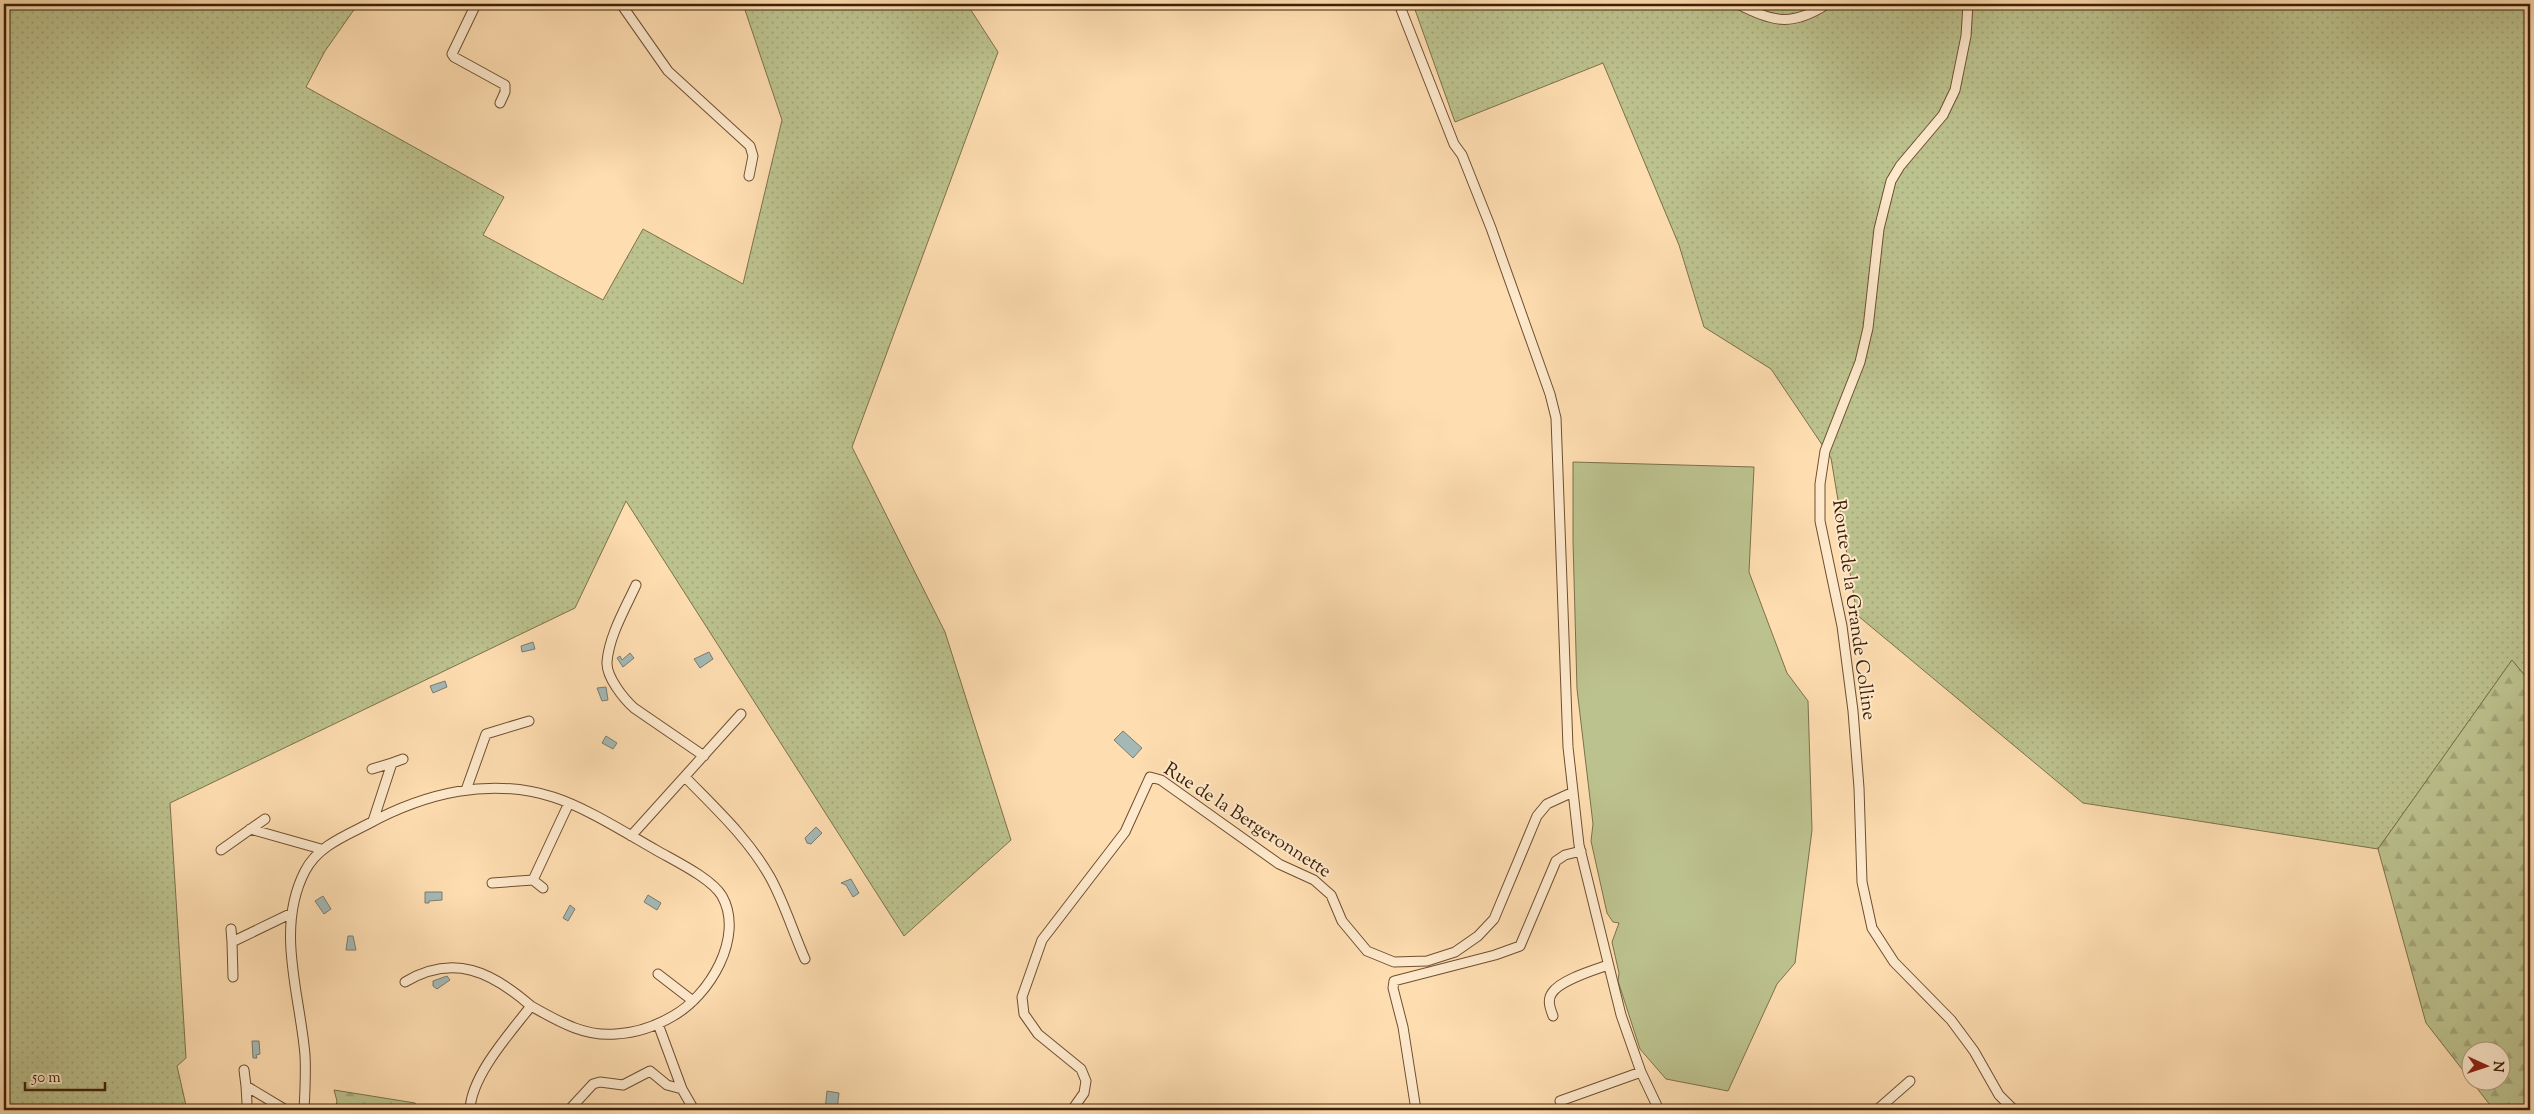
<svg xmlns="http://www.w3.org/2000/svg" width="2534" height="1114" font-family="'Sorts Mill Goudy',serif">
<defs>
<pattern id="grass-dots" width="8" height="8" patternUnits="userSpaceOnUse" patternTransform="scale(1.25)"><rect width="8" height="8" fill="#bcc28e"/><path d="M2 2h.1M6 6h.1" fill="none" stroke="#a3a679" stroke-width="1.8" stroke-linecap="round"/></pattern>
<pattern id="forest-firs" width="22" height="20" patternUnits="userSpaceOnUse" patternTransform="scale(1.25)"><rect width="22" height="20" fill="#bcc28e"/><path d="M5 1l3.5 6h-7zM16 11l3.5 6h-7z" fill="#a3a679"/></pattern>
</defs>
<rect width="100%" height="100%" fill="#feddb0"/>
<filter id="stains"><feTurbulence type="fractalNoise" baseFrequency=".004" numOctaves="4"/><feColorMatrix values="0 0 0 0 .2 0 0 0 0 .09 0 0 0 0 .02 0 0 0 .5 -.17"/></filter>
<radialGradient id="worn" r=".72"><stop offset=".6" stop-color="#630" stop-opacity="0"/><stop offset="1" stop-color="#630" stop-opacity=".3"/></radialGradient>
<!-- grass -->
<path fill="url(#grass-dots)" stroke="#7d714a" d="M4,4H358L325,51L306,87L504,197L483,235L603,300L643,229L743,284L782,120L743,4H967L998,52L852,447L945,632L1011,840L904,936L626,501L575,608L170,803L186,1058L177,1066L187,1110H4Z
M1413,4H2530V682L2512,660L2378,849L2083,803L1857,615L1831,458L1771,369L1704,327L1679,245L1603,63L1455,122Z"/>
<!-- forest -->
<path fill="url(#forest-firs)" stroke="#7d714a" fill-rule="evenodd" d="M2512,660L2530,682V1110H2494L2426,1023L2378,849ZM2472,1052H2502V1082H2472Z
M334,1090L415,1103L420,1110H335L337,1101Z"/>
<!-- green -->
<path fill="#bcc28e" stroke="#7d714a" d="M1573,462L1754,467L1749,572L1787,673L1808,701L1812,830L1795,963L1777,984L1728,1091L1666,1079L1640,1049L1618,981L1619,973L1612,942L1619,923L1613,922L1607,913L1591,841L1593,824L1577,689L1573,541Z"/>
<!-- water -->
<path fill="#a4b9b6" stroke="#7b7c70" d="M533,642L535,649L522,652L521,646Z
M709,652L713,659L700,668L694,659Z
M630,653L634,658L623,667L617,658L620,656L622,660Z
M445,681L447,687L433,693L430,686Z
M606,687L608,700L602,701L597,688Z
M1123,731L1142,748L1133,758L1114,740Z
M606,736L617,743L613,749L602,743Z
M816,827L822,833L811,844L807,843L805,838Z
M851,879L859,893L853,897L846,885L841,883Z
M425,892H442V900L429,901V903H425Z
M648,895L661,903L657,910L644,902Z
M323,896L331,909L324,914L315,901Z
M570,905L575,909L568,921L563,918Z
M348,936H353L356,950H346Z
M447,976L450,980L437,989L433,986V981Z
M252,1041H259L260,1054L256,1055L257,1058H253Z
M827,1091L839,1093L837,1110H825Z"/>
<g fill="none" stroke-linecap="round" stroke-linejoin="round">
<defs>
<path id="minor" d="M476,4L452,54L454,57L505,85V92L500,103
M621,4L668,71L750,146L753,156L749,176
M1399,4L1454,144L1462,155L1491,228L1550,394L1556,418L1568,747L1579,845L1621,1015L1641,1072L1659,1110
M1738,4C1772,22 1792,27 1827,4
M1968,4L1966,36L1955,90L1943,115L1900,166L1891,181L1879,229L1868,328L1860,362L1825,451L1820,484V521L1842,626L1853,711L1859,788L1862,882L1872,928L1894,962L1951,1020L1974,1051L1999,1095L2014,1110
M636,585C625,609 609,636 607,662C606,677 624,699 634,708L704,756
M372,769L392,763
M685,777C715,808 748,838 770,877C784,902 793,932 805,959
M466,790L486,734L529,721
M373,821L392,763L403,759
M250,829L321,849
M631,836L741,714
M221,850L265,819
M533,880L543,888
M492,883L533,880L569,803
M231,929L232,942
M658,974L693,1001
M233,977L232,942L292,913
M405,982C454,953 492,972 531,1006
M1553,1016C1550,1008 1547,1000 1552,993C1560,980 1594,970 1608,965
M658,1024L682,1089L694,1110
M244,1070L246,1086L286,1110
M246,1086L247,1103
M1560,1101L1641,1072
M304,1110C305,1092 306,1073 305,1055C300,994 275,929 305,871C318,846 345,836 368,824C425,793 490,777 553,797C585,807 626,833 656,850C675,861 711,878 722,896C745,937 709,996 673,1016C656,1026 635,1033 616,1034C584,1037 558,1021 531,1006C510,1033 471,1076 470,1110
M569,1110L593,1084L600,1082L623,1085L650,1071L667,1085L682,1089
M1072,1110L1084,1093L1086,1081L1081,1069L1038,1034L1024,1014L1022,997L1042,940L1125,832L1150,777L1161,780L1279,864L1314,880L1331,895L1342,921L1367,951L1394,962L1427,961L1455,952L1478,936L1494,919L1537,816L1547,804L1573,792
M1416,1110L1403,1027L1393,988L1394,981L1495,955L1520,946L1556,861L1565,855L1581,851
M1877,1110L1910,1081"/>
</defs>
<!-- minor casing -->
<use href="#minor" stroke="#6e4f31" stroke-width="11"/>
<!-- minor -->
<use href="#minor" stroke="#fee9cc" stroke-width="9"/>
</g>
<g text-anchor="middle" dominant-baseline="central" stroke-width="4" stroke-linejoin="round" paint-order="stroke">
<!-- street labels -->
<g font-size="19" fill="#3e2007" stroke="#fee9cc">
<text transform="translate(1853 610) rotate(82)">Route de la Grande Colline</text>
<text transform="translate(1247 821) rotate(33)">Rue de la Bergeronnette</text>
</g>
</g>
<!-- margin -->
<rect width="2534" height="1114" fill="none" stroke="#feddb0" stroke-width="20"/>
<rect x="5" y="5" width="2524" height="1104" fill="none" stroke="#3e2007" stroke-width="2.5"/>
<rect x="10" y="10" width="2514" height="1094" fill="none" stroke="#3e2007"/>
<!-- north arrow -->
<g transform="translate(2486 1066) rotate(93)"><circle r="24" fill="#fee9cc" stroke="#b1997d"/>
<path d="M0-4L9 19L0 12L-9 19Z" fill="#8f2418"/>
<text y="-8" font-size="14" font-weight="bold" text-anchor="middle" fill="#3e2007">N</text>
</g>
<!-- scale -->
<path d="M25 1082v8h80v-8" fill="none" stroke="#3e2007" stroke-width="2.5"/>
<text x="32" y="1082" font-size="15" fill="#3e2007" stroke="#fee9cc" stroke-width="4" paint-order="stroke">50 m</text>
<rect width="100%" height="100%" filter="url(#stains)"/>
<rect width="100%" height="100%" fill="url(#worn)"/>
</svg>
